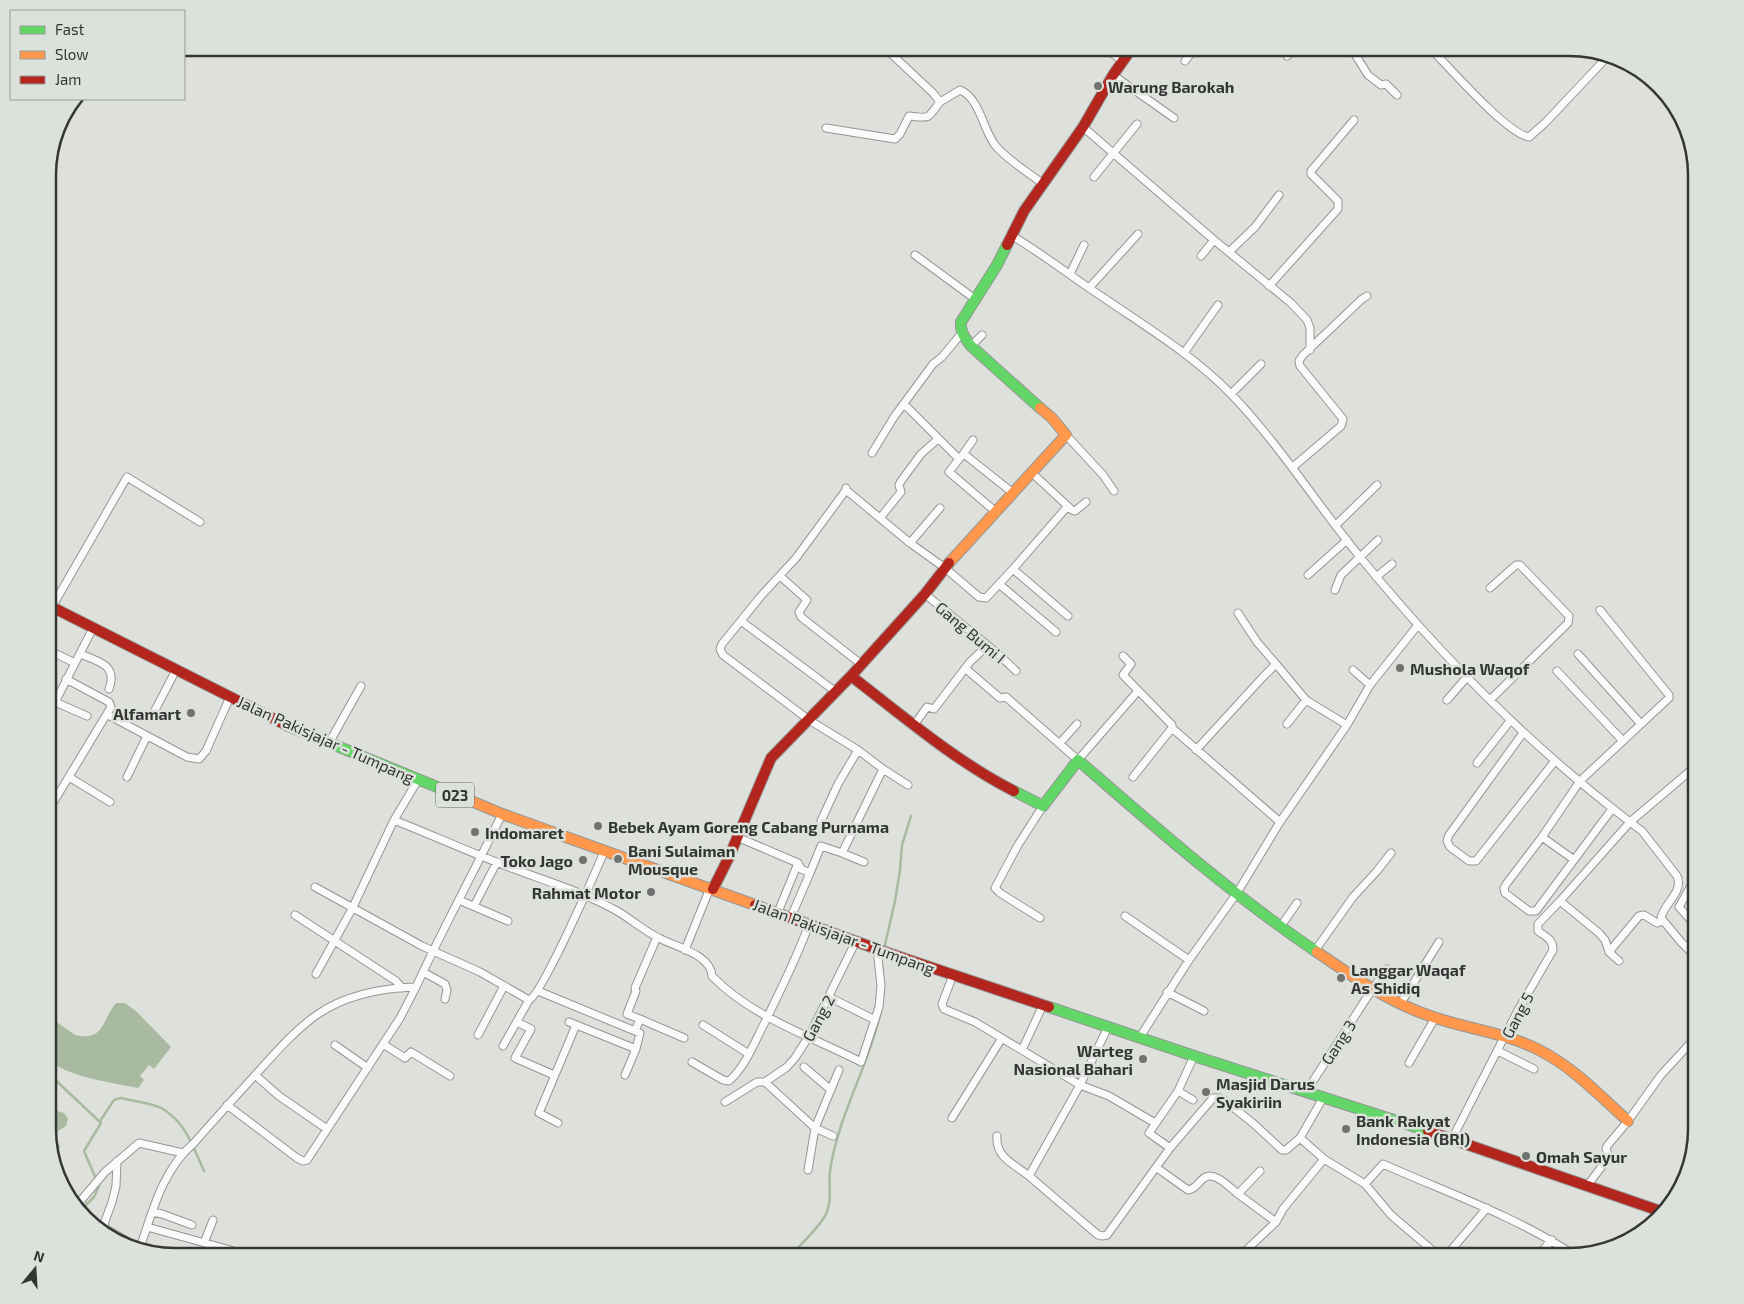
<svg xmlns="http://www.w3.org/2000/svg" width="1744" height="1304" font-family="'Exo 2',sans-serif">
<rect width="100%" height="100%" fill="#dee0dc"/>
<!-- water -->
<path fill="#a8baa0" d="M116,1003H125L137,1012L171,1047L154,1069L149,1065L140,1076L144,1080L138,1088C120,1084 52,1075 48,1055C45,1043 48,1028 48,1016L75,1035C105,1042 102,1019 116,1003Z
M48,1100L51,1109L64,1113L68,1119L66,1126L52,1135L60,1146L58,1154L53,1157L48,1137Z"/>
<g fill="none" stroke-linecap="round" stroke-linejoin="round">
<!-- stream -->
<path stroke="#a8baa0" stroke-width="2.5" d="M884,949L895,901L900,870L902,845L911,816
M881,961L883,973
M48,1073L101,1123L84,1151L99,1186L94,1197L81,1210
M100,1121L114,1100L121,1098C132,1101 153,1103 163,1109C186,1123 193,1147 204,1171
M790,1256C801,1244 816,1231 825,1216C833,1202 828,1186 830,1171C838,1115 869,1066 881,1011"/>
<defs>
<path id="street" d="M885,48L933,93L940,102L960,90C980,98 983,130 995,145C1007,160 1028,172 1043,184
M1104,48L1122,60
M1351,48L1368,75L1381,85L1386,84L1397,95
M1430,48C1449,67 1506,133 1529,137L1545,123L1610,54
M1287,56L1295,48
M1185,61L1195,48
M1113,75L1174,118
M1083,127L1214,240L1291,303L1307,320L1310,328V350
M826,128L895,139L900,134L909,116C931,118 926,120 940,102
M1094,177L1137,124
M1011,235C1043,254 1073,278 1104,298C1148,328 1194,356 1231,394C1279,444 1316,503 1360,557C1440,655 1529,745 1630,822L1696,766
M1229,252L1255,227L1279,195
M915,255L975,299
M1201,256L1214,240
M1070,274L1084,245
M1269,286L1338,209V201L1311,174V171L1354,120
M1089,288L1138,234
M971,346L982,335
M1184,353L1218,305
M1231,394L1261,364
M904,404L959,459L949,472L996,512
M1066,435L1103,475L1114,491
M872,453L894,417L933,364L942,357L961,334
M964,454L1013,493
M961,457L973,440
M1293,467L1341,426L1343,419L1300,366L1299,361L1303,355L1362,299L1367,296
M1032,473L1072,510L1075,511L1086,502
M846,488V490L910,543L945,568L979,597L986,598L1013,569L1068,616
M846,490L796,558L761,596L722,644L720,649L723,655L809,720L858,750L883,769L842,853L864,862
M880,518L901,492L899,485L901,481L921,454L938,439
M1336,525L1377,485
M910,543L940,508
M1013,569L1067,507
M1308,575L1347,540
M780,576L807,600L799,612L801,617L861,664
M1376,577L1392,564
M999,584L1056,632
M1335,590L1341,575L1378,540
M925,594L997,653L1016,671
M52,607L127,477L200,522
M1600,610L1669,695V698L1580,781L1542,837L1507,883L1504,888L1505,893L1529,911H1536L1612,809
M1238,613L1257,642L1276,664
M741,621L836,692
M48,650L75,663
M80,654C98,661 118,665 109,689
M1578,654L1641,724
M1123,656L1131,664L1123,675L1172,725V728
M966,669L1000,698L1006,697L1078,760L1138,691
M1353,670L1370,685
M1557,671L1623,741
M1447,700L1467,677
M1490,700L1568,623L1569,616L1520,565H1516L1490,588
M55,702L87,716
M153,714L176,670
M108,715L187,757L199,759L206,751L230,697
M48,716L93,628
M1287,724L1306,700
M914,725L927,707L934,709L970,662L987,646
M1523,733L1449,835L1447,841L1450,847L1469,861H1476L1554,762
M329,743L361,686
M1060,743L1077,724
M1196,750L1262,678L1276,664L1306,700L1347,725
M1477,763L1510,721
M883,769L908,785
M1690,772L1696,779
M69,777L110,802
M127,777L147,736
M1133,777L1172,728L1280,822
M53,803L111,707L109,702L66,679
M394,820C434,836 474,854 514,869C549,882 585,893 617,911C631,919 644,931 659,938C675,947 711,954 712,976C750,1016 812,1037 861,1062L879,1007L881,986L877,949
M821,821L838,784L858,750
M737,837L798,863L801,869L810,873L821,846L842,853
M1542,837L1573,859
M1696,877L1679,907L1696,926
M315,887L422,946L480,972L529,1000
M459,900L508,921
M1560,901L1599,933L1605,940L1609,952L1619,961
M474,906L497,862
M778,912L798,863
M295,915L396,981L402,988
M1125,916L1189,960
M791,917L810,873
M1040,918L1000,893L995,888L1018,845L1043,806
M1281,926L1297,903
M685,950L708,893L713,889
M1314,952L1353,897L1377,871L1391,853
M1609,952L1639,916L1644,915L1657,923L1663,921
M423,972L445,984L447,990L445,999
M316,974L352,909L394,820L418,780
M953,975L942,1004L944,1009L975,1022L1080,1085L1109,1096L1155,1123
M538,991L635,1031L640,1033L636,1049L569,1022
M1167,992L1204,1011
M829,997L875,1020
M1401,1003L1439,942
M640,1019L627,1014L636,991L635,988L657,937
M517,1022L531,1029L515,1058L554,1075
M703,1025L749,1054
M1108,1027L1080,1085L1029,1176L1098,1235L1102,1236L1107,1235L1170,1148L1213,1098H1220L1224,1100L1254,1124L1282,1150H1286L1300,1138L1323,1098
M635,1031L640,1019L684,1038
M478,1035L504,986
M1140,1037L1189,960L1237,893L1280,822L1347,725L1370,685L1418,625
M383,1044L405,1058L411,1052L450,1076
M335,1045L368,1068
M503,1046L529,1000C542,995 596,871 605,850
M1022,1050L1043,1005
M1498,1051L1534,1069
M692,1062L723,1080L729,1081C746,1066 755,1041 765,1022C781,989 797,958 809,924
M1409,1063L1435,1018
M804,1067L831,1090
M255,1075L279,1096L327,1129
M625,1075L636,1049
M765,1082L787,1067L795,1058L809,1036L856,941
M1178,1091L1193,1100
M1306,1092L1373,988L1387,969
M725,1102L757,1082H765L815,1128L839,1070
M227,1105L297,1158L303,1161L307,1160L400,1018L416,987
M952,1118L1002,1038
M558,1123L539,1113L576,1025
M997,1136C995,1157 1014,1164 1029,1176
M1452,1139L1517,1012L1553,950C1553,939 1546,937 1538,931V924L1560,901L1630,822L1642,831L1677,876C1684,892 1664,903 1661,918L1681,942L1696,957
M1170,1148L1149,1133L1178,1091L1194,1056
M1324,1159L1365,1184L1383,1164C1448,1193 1515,1216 1574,1255
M117,1161L116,1186L112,1202L104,1224L106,1229L140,1249
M1157,1168L1188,1190C1196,1189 1197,1183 1204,1178C1214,1170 1230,1188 1238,1194
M808,1170L815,1128L833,1136
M1260,1171L1238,1194L1276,1222
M1365,1184L1391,1215L1439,1256
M1587,1186L1609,1157L1606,1149L1607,1146L1628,1121L1661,1075L1696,1037
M77,1205L105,1172L139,1143L183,1153
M152,1212L162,1214L192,1225
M147,1227L234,1251
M204,1243L213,1220
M139,1251C152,1213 162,1170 194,1143C215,1119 236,1096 258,1072C276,1052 295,1030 318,1014C346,995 384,988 416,987C443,928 474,872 502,814
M1240,1256L1276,1222L1283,1209L1324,1159L1300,1138
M1446,1256L1487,1208
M1537,1256L1552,1240"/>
<path id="fast" d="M1007,245L997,265L961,322C960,332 965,338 971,346L1040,408
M288,726L464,798
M1014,791L1043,806L1078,760C1155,827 1232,895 1317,952
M1049,1007L1194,1056L1428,1131"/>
<path id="slow" d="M949,563L1066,435L1052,418L1040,408
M464,798L502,814L755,905
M1317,952C1353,977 1392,1004 1433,1017C1468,1029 1506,1033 1539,1050C1573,1067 1600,1096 1628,1121"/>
<path id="jam" d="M1007,245L1024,211L1083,127L1113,75L1132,48
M48,605L288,726
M851,676C903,716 955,761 1014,791
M713,889L729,857L771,758L851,676L925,594L949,563
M755,905L888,953L1049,1007
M1428,1131L1663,1212"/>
</defs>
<!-- street casing -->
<use href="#street" stroke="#949693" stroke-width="9"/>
<!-- fast casing -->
<use href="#fast" stroke="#949693" stroke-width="12"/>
<!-- slow casing -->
<use href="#slow" stroke="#949693" stroke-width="12"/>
<!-- jam casing -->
<use href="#jam" stroke="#949693" stroke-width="12"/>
<!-- street -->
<use href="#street" stroke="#fafafa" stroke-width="7"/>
<!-- fast -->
<use href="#fast" stroke="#63d668" stroke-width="10"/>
<!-- slow -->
<use href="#slow" stroke="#ff974d" stroke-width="10"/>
<!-- jam -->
<use href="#jam" stroke="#b3261e" stroke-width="10"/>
</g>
<!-- markers -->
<g fill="#70726f" stroke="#dde1db" stroke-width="2">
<circle cx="1098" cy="86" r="5"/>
<circle cx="1400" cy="668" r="5"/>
<circle cx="191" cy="713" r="5"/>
<circle cx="598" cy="826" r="5"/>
<circle cx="475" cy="832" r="5"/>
<circle cx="618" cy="859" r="5"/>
<circle cx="583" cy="860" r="5"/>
<circle cx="651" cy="892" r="5"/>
<circle cx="1341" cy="978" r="5"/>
<circle cx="1143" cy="1059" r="5"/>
<circle cx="1206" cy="1092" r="5"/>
<circle cx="1346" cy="1129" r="5"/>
<circle cx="1526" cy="1156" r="5"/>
</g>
<g text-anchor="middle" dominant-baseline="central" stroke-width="5" stroke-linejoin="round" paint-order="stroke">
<!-- shield labels -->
<rect fill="#dde1db" stroke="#676966" stroke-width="1" x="436" y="782.5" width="38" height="25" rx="4"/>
<g font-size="15" font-weight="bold" fill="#343634">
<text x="455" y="795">023</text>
</g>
<!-- poi labels -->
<g font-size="16" font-weight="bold" fill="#343634" stroke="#dde1db" text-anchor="start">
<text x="1108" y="86">Warung Barokah</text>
<text x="1410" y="668">Mushola Waqof</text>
<text x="181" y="713" text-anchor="end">Alfamart</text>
<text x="608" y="826">Bebek Ayam Goreng Cabang Purnama</text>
<text x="485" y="832">Indomaret</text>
<text x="628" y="850">Bani Sulaiman<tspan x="628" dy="18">Mousque</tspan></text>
<text x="573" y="860" text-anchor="end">Toko Jago</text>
<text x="641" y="892" text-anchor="end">Rahmat Motor</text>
<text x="1351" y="969">Langgar Waqaf<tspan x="1351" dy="18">As Shidiq</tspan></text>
<text x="1133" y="1050" text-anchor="end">Warteg<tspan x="1133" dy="18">Nasional Bahari</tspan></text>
<text x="1216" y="1083">Masjid Darus<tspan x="1216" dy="18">Syakiriin</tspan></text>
<text x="1356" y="1120">Bank Rakyat<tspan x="1356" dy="18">Indonesia (BRI)</tspan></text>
<text x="1536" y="1156">Omah Sayur</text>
</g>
<!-- street labels -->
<g font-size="16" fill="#343634" stroke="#dde1db">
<text transform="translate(971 632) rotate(40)">Gang Bumi I</text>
<text transform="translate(326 739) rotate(24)">Jalan Pakisjajar - Tumpang</text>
<text transform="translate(844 936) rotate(20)">Jalan Pakisjajar - Tumpang</text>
<text transform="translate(1517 1015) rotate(-62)">Gang 5</text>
<text transform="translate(818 1018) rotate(-62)">Gang 2</text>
<text transform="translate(1338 1042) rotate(-57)">Gang 3</text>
</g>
</g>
<!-- crop -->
<path d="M0 0H1744V1304H0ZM175 56H1569A119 119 0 0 1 1688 175V1129A119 119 0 0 1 1569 1248H175A119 119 0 0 1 56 1129V175A119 119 0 0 1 175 56Z" fill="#dde1db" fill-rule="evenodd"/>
<path fill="none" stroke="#343634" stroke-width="2.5" d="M175 56H1569A119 119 0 0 1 1688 175V1129A119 119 0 0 1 1569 1248H175A119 119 0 0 1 56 1129V175A119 119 0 0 1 175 56Z"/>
<!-- legend -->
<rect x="10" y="10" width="175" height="90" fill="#dde1db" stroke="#999d98"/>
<rect x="20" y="26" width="25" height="8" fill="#63d668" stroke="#999d98"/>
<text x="55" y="35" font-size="15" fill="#343634">Fast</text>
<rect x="20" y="51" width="25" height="8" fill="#ff974d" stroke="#999d98"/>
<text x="55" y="60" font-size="15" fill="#343634">Slow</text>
<rect x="20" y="76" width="25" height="8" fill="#b3261e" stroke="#999d98"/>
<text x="55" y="85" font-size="15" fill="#343634">Jam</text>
<!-- north arrow -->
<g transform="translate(35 1269) rotate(18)" stroke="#dde1db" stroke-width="4" paint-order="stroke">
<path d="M0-4L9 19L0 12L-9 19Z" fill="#343634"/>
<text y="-8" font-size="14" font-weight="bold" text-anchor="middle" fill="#343634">N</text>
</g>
</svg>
